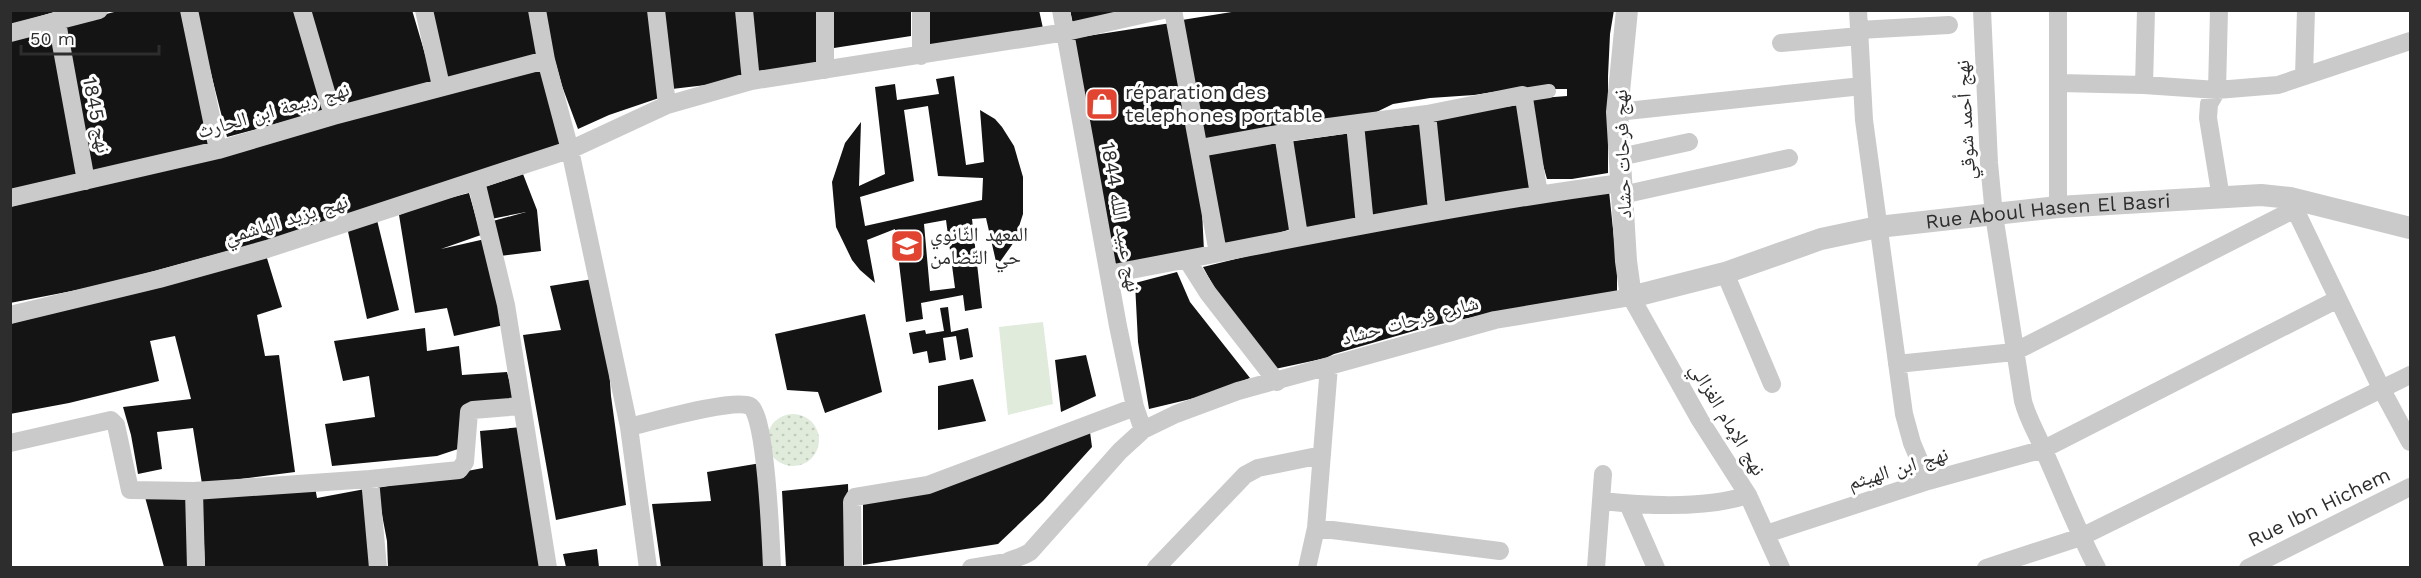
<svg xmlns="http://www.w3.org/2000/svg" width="2421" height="578" font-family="'Work Sans','Noto Naskh Arabic',sans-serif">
<defs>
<pattern id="garden-dots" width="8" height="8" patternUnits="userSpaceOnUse" patternTransform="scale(1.5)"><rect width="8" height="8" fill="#e0ebdb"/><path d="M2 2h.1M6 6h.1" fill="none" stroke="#c0cabc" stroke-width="1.8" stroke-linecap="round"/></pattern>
</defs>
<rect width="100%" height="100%" fill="#fff"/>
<!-- grass -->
<path fill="#e0ebdb" d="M1043,322L1053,404L1008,415L999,327Z"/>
<!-- garden -->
<path fill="url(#garden-dots)" d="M767 440a26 26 0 1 1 52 0a26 26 0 1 1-52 0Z"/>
<!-- building -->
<path fill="#141414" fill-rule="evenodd" d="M10,10H61L10,25Z
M122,10H184L209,148L92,175L63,25Z
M195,10H296L323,111L227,137Z
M309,10H412L433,81L337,109Z
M428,10H532L542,57L443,80Z
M541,10H648L659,98L609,115L578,129L562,86Z
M661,10H739L748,80L672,89Z
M749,10H820V66L752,74Z
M829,10H911V36L834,48Z
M928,10H1039L1044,33L928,48Z
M1070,10H1127L1073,24Z
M1244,10H1614L1610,34L1608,76V173L1572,179H1547L1534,133L1529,99L1567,96V89H1513L1474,95L1430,98L1393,104L1362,119L1204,140L1182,20Z
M1171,23L1201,191L1204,251L1113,269L1068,39Z
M50,30L81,179L10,194V38Z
M540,65L562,147L302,231L103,285L10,303V207Z
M954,76L966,165L984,162L980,110L995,119L1002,127L1014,146L1023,177V214L1014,242L997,266L986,218L972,219L982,308L965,311L963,295L921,303L923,319L906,322L895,229L867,240L875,283L860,270L852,260L836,227L832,182L845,143L861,122L859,186L885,174L875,87L895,84L897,100L939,94L936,79ZM928,106L938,176L983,178L982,200L865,226L860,197L914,181L904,110ZM946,220L955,288L930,291L924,224Z
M1519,105L1530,193L1441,206L1433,117Z
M1423,124L1431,207L1369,221L1358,131Z
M1351,133L1361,224L1303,230L1288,142Z
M1277,141L1291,229L1245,244L1224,245L1204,153Z
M523,174L537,210L541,251L500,256L493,221L526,212L491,219L485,187Z
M1609,191L1617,267V292L1483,315L1431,326L1334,354L1326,358L1275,369L1231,318L1203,267L1301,243Z
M469,193L481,235L441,249L485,239L504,325L454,336L447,308L415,313L399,215L430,203Z
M377,220L399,310L367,319L347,227Z
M266,255L282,307L257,315L265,356L279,355L295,472L202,484L193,428L157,432L162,469L138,474L131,435L123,407L191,399L175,336L150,341L159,381L69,403L10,414V324L47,312Z
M1177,272L1190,302L1250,378L1203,396L1149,409L1138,342L1135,283Z
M593,279L607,340L611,396L626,505L556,520L523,335L561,330L550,286Z
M948,307L951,332L968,328L973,357L960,360L956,336L943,338L946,360L929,363L927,351L913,354L909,333L925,330L926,334L944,331L940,308Z
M865,314L882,392L825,413L818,392L787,390L775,334Z
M425,328L427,351L459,346L462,375L507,372L514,399L467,406L461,448L437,456L332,466L325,424L375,417L369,376L343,381L334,341Z
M1086,355L1096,396L1061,412L1055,360Z
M973,379L986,421L938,430V386Z
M522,427L544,567H388L387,541L377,488L483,468L480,431Z
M1090,432L1092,447L1043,501L998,544L863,565V497Z
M761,463L768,567H661L652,504L711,501L707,472Z
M848,484L850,567H786L782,491Z
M315,487L317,498L365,489L373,567H205L202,497Z
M145,497L190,500L188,567H164Z
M597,549L599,567H566L563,554Z"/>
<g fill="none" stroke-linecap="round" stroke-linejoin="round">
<!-- pedestrian -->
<path stroke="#cacaca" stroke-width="14" d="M1523,95L1549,91"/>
<!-- minor -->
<path stroke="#cacaca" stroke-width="18" d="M189,10L218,150
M302,10L333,116
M424,10L441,86
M537,10L546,60L570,150L629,427C651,422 733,398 750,406C766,413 771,545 772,568
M656,10L667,105
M744,10L751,81
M825,10V70
M1061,10L1118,326L1135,407L1143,430
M1173,10L1218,253
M1858,10L1864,120L1904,414L1912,443L1928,481
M1982,10L1989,163L1994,215L2023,401C2028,420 2038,435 2045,453C2062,491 2077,530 2097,568
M2058,10V207
M2219,10L2217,90L2209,104L2208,118L2221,198
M57,22L86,181
M1859,30L1949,25
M10,33L99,10
M1781,43L1860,36
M921,56V10
M2304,76L2306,10
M2060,83L2144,85L2146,10
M2144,85L2217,90L2278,85L2410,41
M1617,112L1862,86
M1427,114L1437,210
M1355,124L1365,225
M1283,133L1299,236
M1200,148L1283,133L1427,114L1522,95L1524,98L1539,195
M1620,157L1689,142
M476,181L506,305L548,568
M1622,195L1789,158
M10,198L218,150L333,116L546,60
M2290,199L2382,390L2410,442
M1187,260L1208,293L1277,382
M1725,273L1772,384
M1109,274C1280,242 1449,206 1621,183
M10,315L159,279L267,249L572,149L667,105L751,81L1066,32L1163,10
M1897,364L2014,352L2293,210
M629,427L648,568
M10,443L111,420L116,425L130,490L194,491
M1602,501C1647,506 1705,509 1748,495
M1628,504L1656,568
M1316,528L1500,551
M1766,534L1928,481L2044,449L2338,299
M196,568L194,491L370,479
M378,568L370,479L459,470L465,462L469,412L473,410L521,406
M853,568L852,502L855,497L928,485L1135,407
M971,568L1001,563
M998,568C1003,561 1021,558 1030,552L1120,451L1143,430L1176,414L1238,391L1329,366
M1156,568L1245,475L1258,468L1322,455
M1307,568L1316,528L1329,366L1495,320L1631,297L1700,420L1748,495L1781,568
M1596,568L1603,474
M1986,568L2081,537L2410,375
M2248,568L2410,487"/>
<!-- tertiary -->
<path stroke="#cacaca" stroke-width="22" id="s1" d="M1627,10L1617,112L1626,261L1631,297L1725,273L1821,239L1878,227L2058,207L2261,195L2290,198L2410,228"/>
</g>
<!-- icons -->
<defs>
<symbol id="shop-square" viewBox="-11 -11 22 22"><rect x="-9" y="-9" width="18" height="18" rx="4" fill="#e14532" stroke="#fff"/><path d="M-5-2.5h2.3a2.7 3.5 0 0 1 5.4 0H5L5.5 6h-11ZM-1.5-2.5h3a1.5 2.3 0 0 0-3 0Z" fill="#fff"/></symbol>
<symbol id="school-square" viewBox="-11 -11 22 22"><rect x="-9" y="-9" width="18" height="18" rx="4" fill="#e14532" stroke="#fff"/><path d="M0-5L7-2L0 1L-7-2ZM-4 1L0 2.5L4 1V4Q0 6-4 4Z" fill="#fff"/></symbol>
</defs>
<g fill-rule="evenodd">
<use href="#shop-square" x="1083" y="85" width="38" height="38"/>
<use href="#school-square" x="888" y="227" width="38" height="38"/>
</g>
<g text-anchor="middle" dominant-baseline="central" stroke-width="6" stroke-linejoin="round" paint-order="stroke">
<!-- poi labels -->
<g font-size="20" fill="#2d2d2d" stroke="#fff" text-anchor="start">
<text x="1125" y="92">réparation des<tspan x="1125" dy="23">telephones portable</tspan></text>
<text x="930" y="234">المعهد الثّانوي<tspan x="930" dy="23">حي التّضامن</tspan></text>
</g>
<!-- street labels -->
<g font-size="20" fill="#2d2d2d" stroke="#fff">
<text transform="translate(273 110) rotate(-16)">نهج ربيعة ابن الحارث</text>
<text transform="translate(97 115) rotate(79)">نهج 1845</text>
<text transform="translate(1965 120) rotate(-93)">نهج أحمد شوقي</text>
<text transform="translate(1622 154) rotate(-92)">نهج فرحات حشاد</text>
<text stroke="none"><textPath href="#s1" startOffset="716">Rue Aboul Hasen El Basri</textPath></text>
<text transform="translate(1121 217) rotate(80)">نهج عبيد اللله 1844</text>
<text transform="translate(286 219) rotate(-17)">نهج يزيد الهاشميّ</text>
<text transform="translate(1410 320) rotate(-15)">شارع فرحات حشاد</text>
<text transform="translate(1728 419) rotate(59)">نهج الإمام الغزالي</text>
<text transform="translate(1898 468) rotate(-17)">نهج ابن الهيثم</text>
<text transform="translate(2319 507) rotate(-26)">Rue Ibn Hichem</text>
</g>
</g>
<!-- border -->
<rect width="2421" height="578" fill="none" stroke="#2d2d2d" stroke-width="24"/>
<!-- scale -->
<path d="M21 45v9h138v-9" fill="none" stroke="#2d2d2d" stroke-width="3"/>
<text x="30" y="45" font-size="18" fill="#2d2d2d" stroke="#ffffff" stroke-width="4.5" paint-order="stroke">50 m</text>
</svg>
